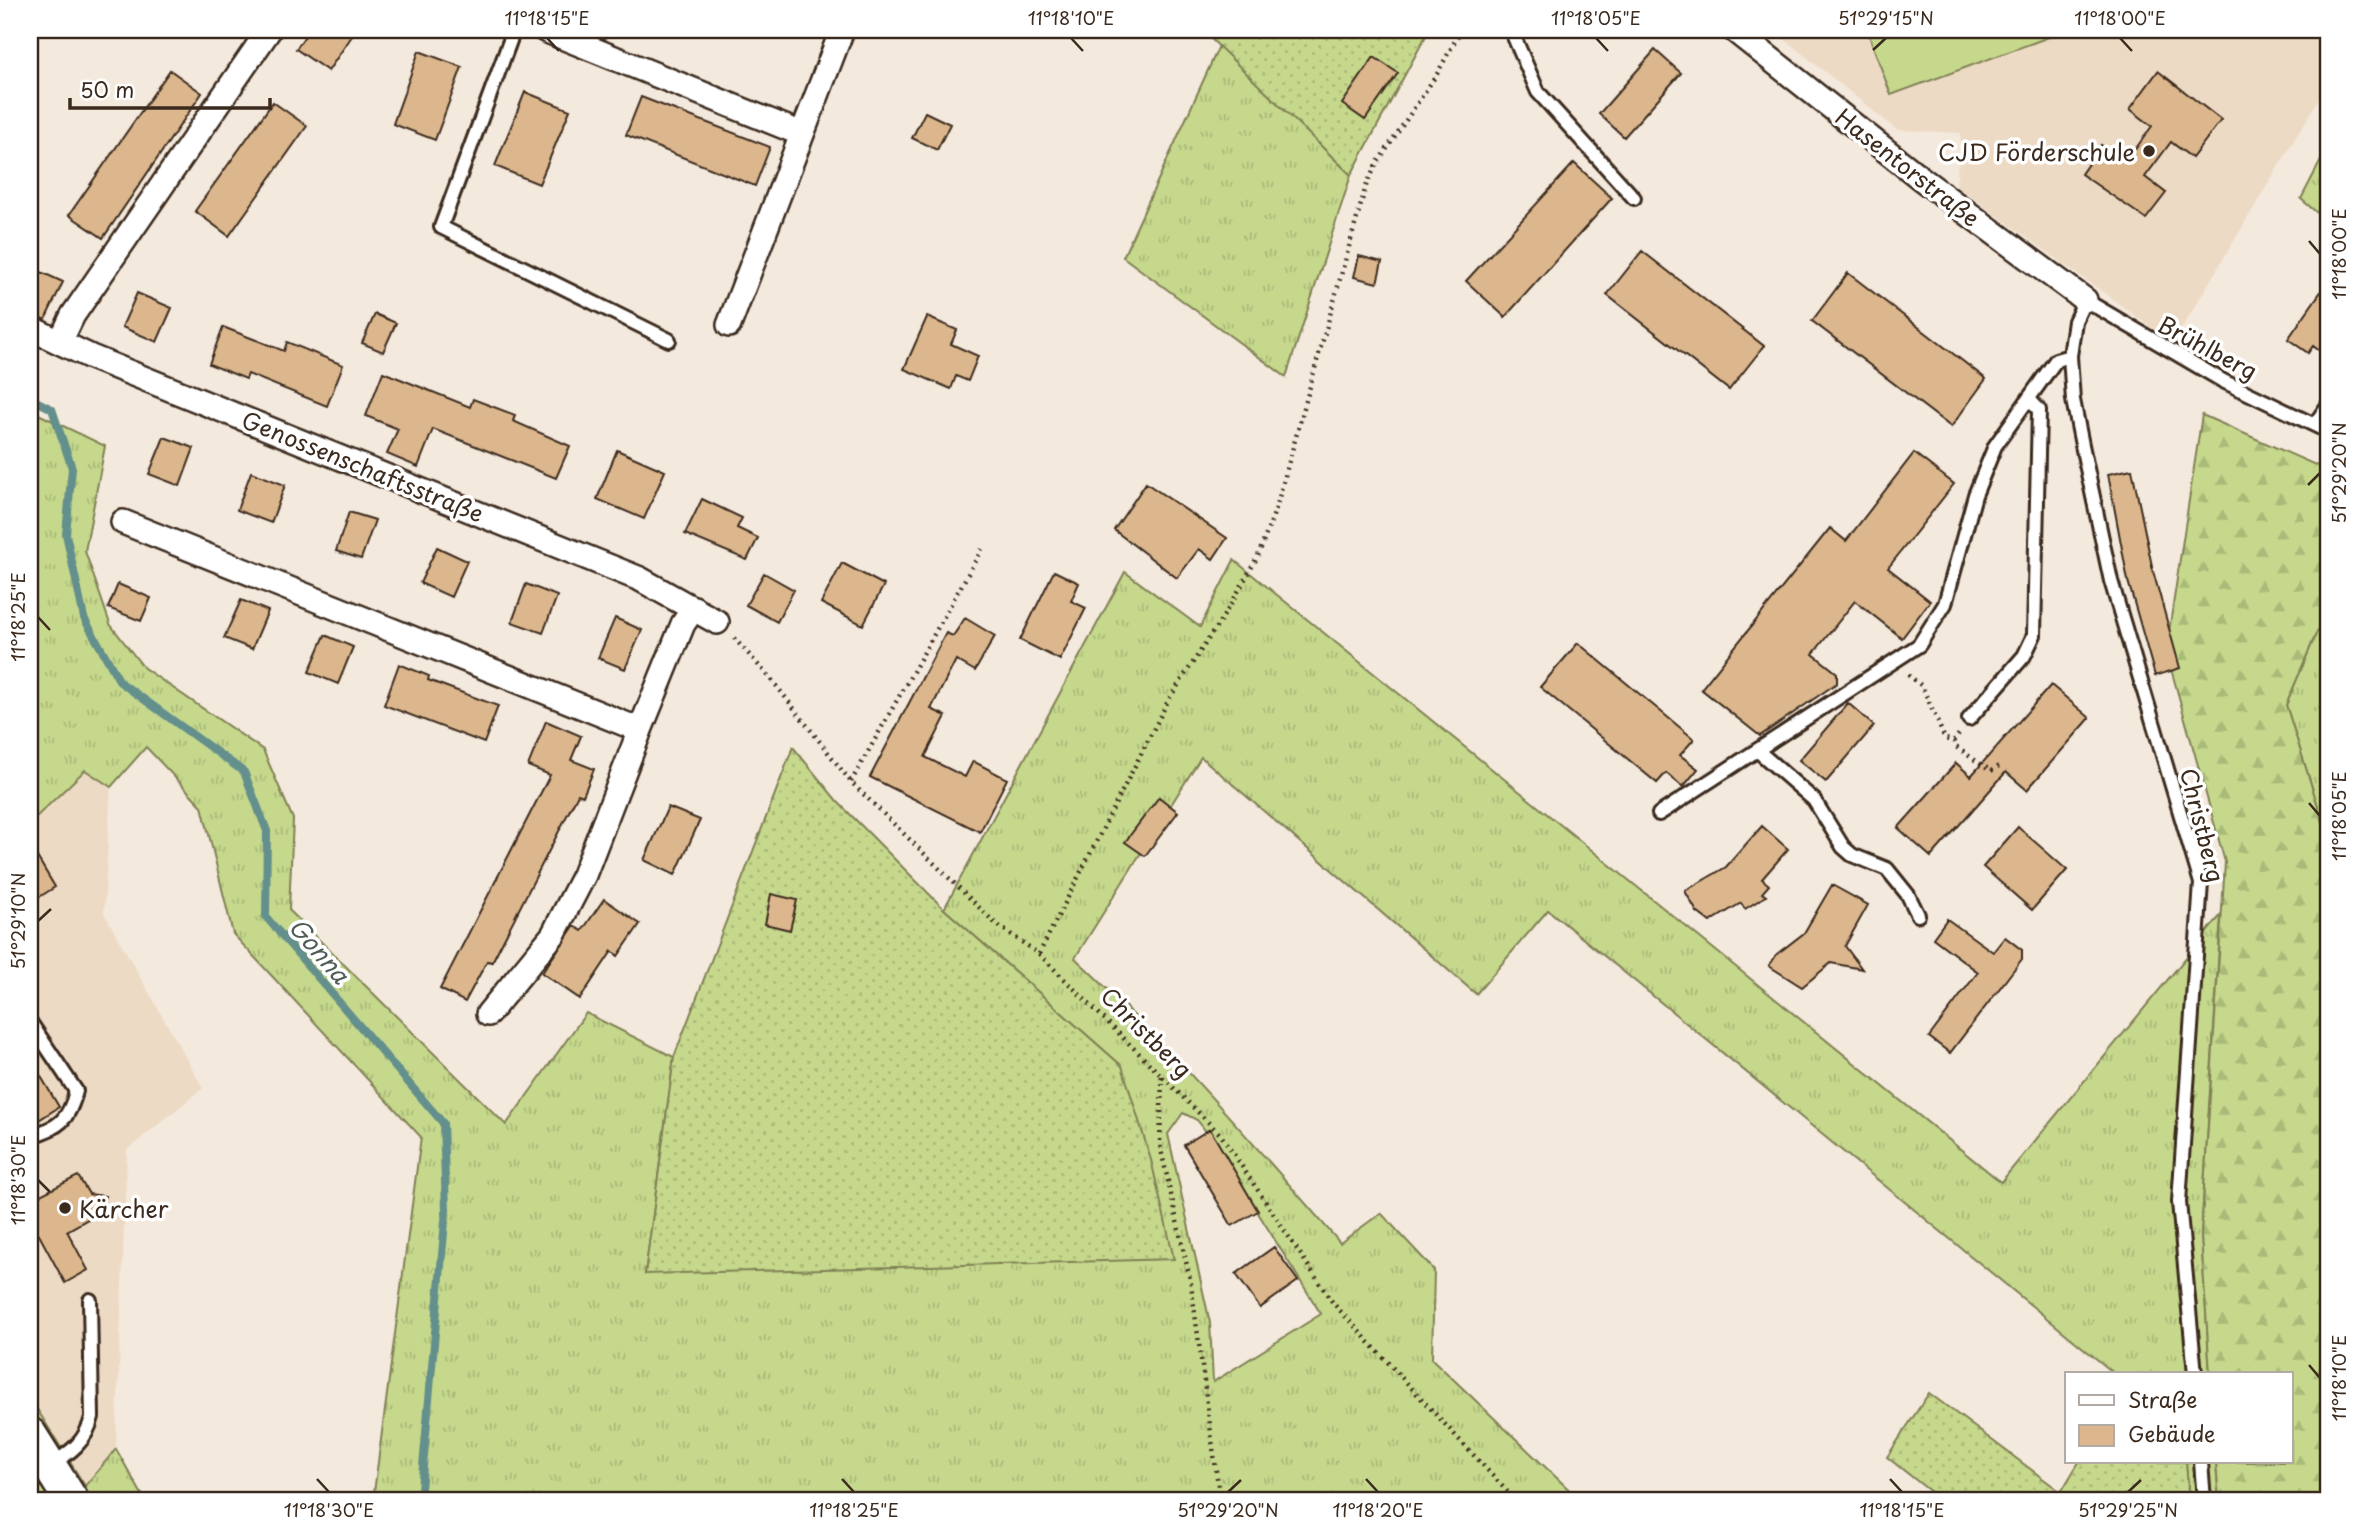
<svg xmlns="http://www.w3.org/2000/svg" width="2359" height="1530" font-family="'Playpen Sans',sans-serif">
<defs>
<pattern id="grass-tufts" width="24" height="20" patternUnits="userSpaceOnUse" patternTransform="scale(1.75)"><rect width="24" height="20" fill="#c5d88c"/><path d="M3 7l-1-3M5 7V3M7 7l1-3M15 17l-1-3M17 17v-4M19 17l1-3" fill="none" stroke="#aaba78"/></pattern>
<pattern id="forest-firs" width="22" height="20" patternUnits="userSpaceOnUse" patternTransform="scale(1.75)"><rect width="22" height="20" fill="#c5d88c"/><path d="M5 1l3.5 6h-7zM16 11l3.5 6h-7z" fill="#aaba78"/></pattern>
<pattern id="garden-dots" width="8" height="8" patternUnits="userSpaceOnUse" patternTransform="scale(1.75)"><rect width="8" height="8" fill="#c5d88c"/><path d="M2 2h.1M6 6h.1" fill="none" stroke="#aaba78" stroke-width="1.8" stroke-linecap="round"/></pattern>
</defs>
<rect width="100%" height="100%" fill="#f4e9dd"/>
<filter id="ink" filterUnits="userSpaceOnUse"><feTurbulence type="fractalNoise" baseFrequency=".0143" numOctaves="2"/><feDisplacementMap in="SourceGraphic" scale="14" xChannelSelector="R" yChannelSelector="G"/><feConvolveMatrix kernelMatrix="1 2 1 2 8 2 1 2 1" color-interpolation-filters="sRGB"/></filter>
<g filter="url(#ink)">
<!-- built -->
<path fill="#eddac5" d="M1773,30H2329V82L2173,343L1956,186L1961,133L1897,130Z
M86,770L111,787L104,913L203,1088L127,1150L116,1449L85,1487L30,1398V823Z"/>
<!-- grass -->
<path fill="url(#grass-tufts)" stroke="#808155" stroke-width="2" fill-rule="evenodd" d="M1219,46L1351,175L1286,377L1123,257Z
M2329,145V223L2301,199Z
M30,410L105,446L85,551L110,624L144,668L263,750L293,819L289,910L506,1125L586,1013L674,1057L645,1274L1122,1066L944,909L1125,572L1200,627L1234,560L2001,1182L2221,915L2201,1235L2210,1374H2115L1548,910L1476,994L1201,757L1075,958C1172,1049 1253,1143 1340,1243L1381,1213L1434,1270L1432,1359L1580,1500H373L421,1137L233,934L202,806L146,747L111,787L85,770L30,823ZM1183,1113L1197,1120L1212,1139L1321,1314L1213,1382L1210,1323L1168,1134Z
M2329,603V841L2286,705Z
M30,1398L85,1486L116,1449L145,1500H30Z
M2186,1462H2216L2219,1500H2189Z"/>
<!-- forest -->
<path fill="url(#forest-firs)" stroke="#808155" stroke-width="2" d="M2202,415L2329,471V603L2286,705L2329,841V1500H2219L2216,1462H2291V1374H2210L2201,1235L2225,862L2166,651Z"/>
<!-- garden -->
<path fill="url(#garden-dots)" stroke="#808155" stroke-width="2" d="M1202,30H1429L1351,175Z
M793,747L837,801L944,909L1122,1066L1151,1160L1174,1259L645,1274L674,1057Z
M1929,1393L2061,1492L2079,1462H2186L2189,1500H1941L1887,1457Z"/>
<!-- pitch -->
<path fill="#c5d88c" stroke="#808155" stroke-width="2" d="M1867,30H2068L1891,95Z"/>
<g fill="none" stroke-linecap="round" stroke-linejoin="round">
<!-- stream -->
<path stroke="#648f8d" stroke-width="8" d="M30,398L52,409L72,468L66,534L84,618L120,682L244,772L267,831L266,917L443,1123L446,1210L420,1500"/>
</g>
<!-- building -->
<path fill="#dcb78d" stroke="#3b2a1e" stroke-width="2" d="M309,30H356L328,71L296,49Z
M1655,50L1681,73L1624,137L1599,114Z
M419,51L462,67L435,140L393,124Z
M1374,57L1398,73L1365,120L1342,104Z
M170,70L202,93L103,238L69,215Z
M2158,71L2221,120L2192,158L2171,142L2145,177L2166,193L2146,219L2081,174L2101,145L2126,162L2152,126L2130,109Z
M525,92L570,110L539,184L495,166Z
M641,97L770,147L755,186L626,135Z
M273,102L307,126L229,236L195,211Z
M925,112L950,124L937,150L912,138Z
M1574,163L1612,198L1505,317L1466,281Z
M1642,251L1764,346L1729,390L1607,295Z
M1359,256L1382,262L1377,283L1354,277Z
M30,267L63,282L45,320L30,313Z
M1848,273L1986,379L1951,427L1812,321Z
M2329,280V358L2313,346L2308,353L2288,339Z
M137,293L172,308L157,342L122,327Z
M375,314L396,323L383,352L362,343Z
M927,317L957,330L951,344L978,356L968,381L956,376L951,389L904,369Z
M223,327L284,351L287,342L343,365L327,406L248,374L246,379L209,364Z
M383,372L470,407L473,399L515,415L513,421L570,446L556,478L433,429L418,467L387,454L398,429L366,416Z
M164,437L194,448L180,486L149,474Z
M617,450L665,471L644,519L597,499Z
M1914,453L1954,484L1888,568L1930,601L1902,638L1855,601L1813,654L1837,673V683L1760,736L1701,689L1830,528L1846,541Z
M2132,469L2153,571L2180,668L2155,676L2128,581L2108,474Z
M251,472L285,485L271,523L237,510Z
M1146,483L1227,538L1213,559L1199,549L1177,578L1114,530Z
M702,499L742,518L737,528L758,538L747,560L685,534Z
M349,512L375,520L361,559L336,551Z
M437,547L467,561L451,597L420,583Z
M842,563L884,585L863,625L821,603Z
M1054,571L1079,583L1071,601L1086,608L1060,660L1020,640Z
M764,573L794,590L777,622L746,605Z
M118,584L151,598L141,621L108,608Z
M526,584L557,596L543,633L512,622Z
M241,600L268,611L252,649L224,638Z
M615,618L642,630L625,669L598,658Z
M965,618L995,636L975,671L956,660L931,709L946,716L925,757L965,777L973,761L1007,779L980,832L870,777L946,633L953,636Z
M325,635L353,647L338,684L309,672Z
M1578,643L1694,739L1680,755L1698,769L1683,787L1666,773L1657,783L1540,687Z
M399,664L429,676L428,680L498,706L484,743L384,705Z
M2051,685L2090,718L2027,790L2006,772L1931,857L1898,828L1956,763L1971,776Z
M1848,703L1874,726L1826,782L1799,760Z
M546,721L581,736L571,760L594,769L583,796L578,794L492,962L487,961L465,1002L440,989L550,775L528,766Z
M1159,797L1178,812L1145,856L1125,842Z
M668,807L700,820L675,875L644,860Z
M1762,826L1788,849L1762,879L1769,885L1762,893L1766,896L1745,909L1741,903L1710,922L1697,912L1685,891L1726,867Z
M2018,827L2067,870L2032,910L1983,867Z
M30,845L55,887L30,903Z
M1832,885L1868,905L1845,946L1862,969L1831,963L1802,987L1769,966L1777,954L1804,933Z
M771,894L797,900L790,930L765,924Z
M604,899L640,924L618,956L612,951L580,999L542,973L574,926L582,931Z
M1947,919L1993,952L2005,937L2022,950V959L1950,1053L1929,1037L1978,972L1933,938Z
M30,1058L59,1107L37,1121L30,1108Z
M1210,1129L1258,1211L1232,1226L1184,1145Z
M78,1176L89,1194L105,1196L100,1212L67,1231L88,1270L65,1283L38,1233L30,1237V1200Z
M1274,1247L1298,1281L1260,1308L1236,1274Z"/>
<g fill="none" stroke-linecap="round" stroke-linejoin="round">
<defs>
<path id="lane" d="M514,30L441,227L669,340
M1511,30L1538,92L1634,198
M2315,424L2329,404
M1969,719L2024,656L2034,635L2039,410L2029,399
M1758,751L1814,800L1843,847L1852,855L1887,869L1908,895L1918,915
M1659,814L1919,645L1945,604L1975,495L1995,446L2056,360L2070,356
M30,1022L76,1091C69,1120 59,1128 30,1136
M2195,1374L2179,1202L2201,883L2111,581L2082,445L2073,400L2070,356L2075,321L2085,300L2223,381L2329,432
M2201,1462L2204,1500
M50,1465C70,1453 86,1442 92,1417L90,1300"/>
<path id="street" d="M545,30L802,134
M1734,30L1923,180L2085,300
M729,325L842,30
M30,328L91,357L640,579L717,622
M60,342L73,315L269,30
M123,522L640,730L683,624L694,608
M488,1014L553,935L584,875L640,730"/>
<path id="secondary" d="M30,1435L71,1500"/>
</defs>
<!-- lane casing -->
<use href="#lane" stroke="#3b2a1e" stroke-width="18"/>
<!-- street casing -->
<use href="#street" stroke="#3b2a1e" stroke-width="28"/>
<!-- secondary casing -->
<use href="#secondary" stroke="#3b2a1e" stroke-width="38"/>
<!-- path -->
<path stroke="#3b2a1e" stroke-width="4.5" stroke-dasharray="2 5" stroke-linecap="butt" d="M734,638L772,680L851,782L996,924L1039,954L1221,1135L1333,1303L1515,1500
M1908,675L1922,686L1945,739L1954,741L1959,734
M1954,741L1956,747L1991,771L1999,766
M851,782L982,549
M1039,954L1169,699L1230,606L1258,556L1276,508L1366,186L1376,165L1437,74L1461,30
M1162,1076L1160,1145L1191,1284L1220,1500
M30,1499V1500"/>
<!-- lane -->
<use href="#lane" stroke="#fff" stroke-width="12"/>
<!-- street -->
<use href="#street" stroke="#fff" stroke-width="23"/>
<!-- secondary -->
<use href="#secondary" stroke="#fff" stroke-width="33"/>
</g>
</g>
<!-- ticks -->
<path fill="none" stroke="#3b2a1e" stroke-width="2.5" d="M547,38L559,51M1071,38L1083,51M1596,38L1608,51M2120,38L2132,51M1873,50L1886,38M2309,241L2320,254M2308,485L2320,473M38,617L50,630M2309,803L2320,816M38,921L51,909M38,1180L50,1192M2309,1365L2320,1378M317,1479L329,1492M842,1479L854,1492M1366,1479L1378,1492M1890,1479L1902,1492M1228,1492L1241,1480M2128,1492L2141,1480"/>
<!-- markers -->
<g fill="#3b2a1e" stroke="#fff" stroke-width="2.5">
<circle cx="2149" cy="151" r="7"/>
<circle cx="65" cy="1208" r="7"/>
</g>
<g text-anchor="middle" dominant-baseline="central" stroke-width="7" stroke-linejoin="round" paint-order="stroke">
<!-- poi labels -->
<g font-size="23" fill="#3b2a1e" stroke="#fff" text-anchor="end">
<text x="2135" y="151">CJD Förderschule</text>
<text x="79" y="1208" text-anchor="start">Kärcher</text>
</g>
<!-- street labels -->
<g font-size="23" fill="#3b2a1e" stroke="#fff">
<text transform="translate(1908 167) rotate(38)">Hasentorstraße</text>
<text transform="translate(2208 347) rotate(28)">Brühlberg</text>
<text transform="translate(363 466) rotate(22)">Genossenschaftsstraße</text>
<text transform="translate(2203 825) rotate(76)">Christberg</text>
<text transform="translate(1147 1032) rotate(45)">Christberg</text>
</g>
<!-- water labels -->
<g font-size="24" font-style="italic" fill="#505c56" stroke="#fff">
<text transform="translate(320 950) rotate(49)">Gonna</text>
</g>
</g>
<!-- margin -->
<rect width="2359" height="1530" fill="none" stroke="#fff" stroke-width="77"/>
<!-- legend -->
<rect x="2065" y="1372" width="228" height="91" fill="#ffffff" stroke="#b1aaa5" stroke-width="2"/>
<rect x="2079" y="1395" width="35" height="10" fill="#ffffff" stroke="#b1aaa5" stroke-width="2"/>
<text x="2128" y="1408" font-size="21" fill="#3b2a1e">Straße</text>
<rect x="2079" y="1425" width="35" height="21" fill="#dcb78d" stroke="#b1aaa5" stroke-width="2"/>
<text x="2128" y="1442" font-size="21" fill="#3b2a1e">Gebäude</text>
<!-- scale -->
<path d="M70 98v10h200v-10" fill="none" stroke="#3b2a1e" stroke-width="3.5"/>
<text x="80" y="98" font-size="21" fill="#3b2a1e" stroke="#ffffff" stroke-width="5" paint-order="stroke">50 m</text>
<rect x="38" y="38" width="2282" height="1454" fill="none" stroke="#3b2a1e" stroke-width="2.5"/>
<g font-size="18" text-anchor="middle" fill="#3b2a1e">
<text x="547" y="25">11°18'15"E</text>
<text x="1071" y="25">11°18'10"E</text>
<text x="1596" y="25">11°18'05"E</text>
<text x="1886" y="25">51°29'15"N</text>
<text x="2120" y="25">11°18'00"E</text>
<text transform="translate(2340 254) rotate(-90)" y="6">11°18'00"E</text>
<text transform="translate(2340 473) rotate(-90)" y="6">51°29'20"N</text>
<text transform="translate(19 617) rotate(-90)" y="6">11°18'25"E</text>
<text transform="translate(2340 816) rotate(-90)" y="6">11°18'05"E</text>
<text transform="translate(19 921) rotate(-90)" y="6">51°29'10"N</text>
<text transform="translate(19 1180) rotate(-90)" y="6">11°18'30"E</text>
<text transform="translate(2340 1378) rotate(-90)" y="6">11°18'10"E</text>
<text x="329" y="1517">11°18'30"E</text>
<text x="854" y="1517">11°18'25"E</text>
<text x="1228" y="1517">51°29'20"N</text>
<text x="1378" y="1517">11°18'20"E</text>
<text x="1902" y="1517">11°18'15"E</text>
<text x="2128" y="1517">51°29'25"N</text>
</g>
</svg>
